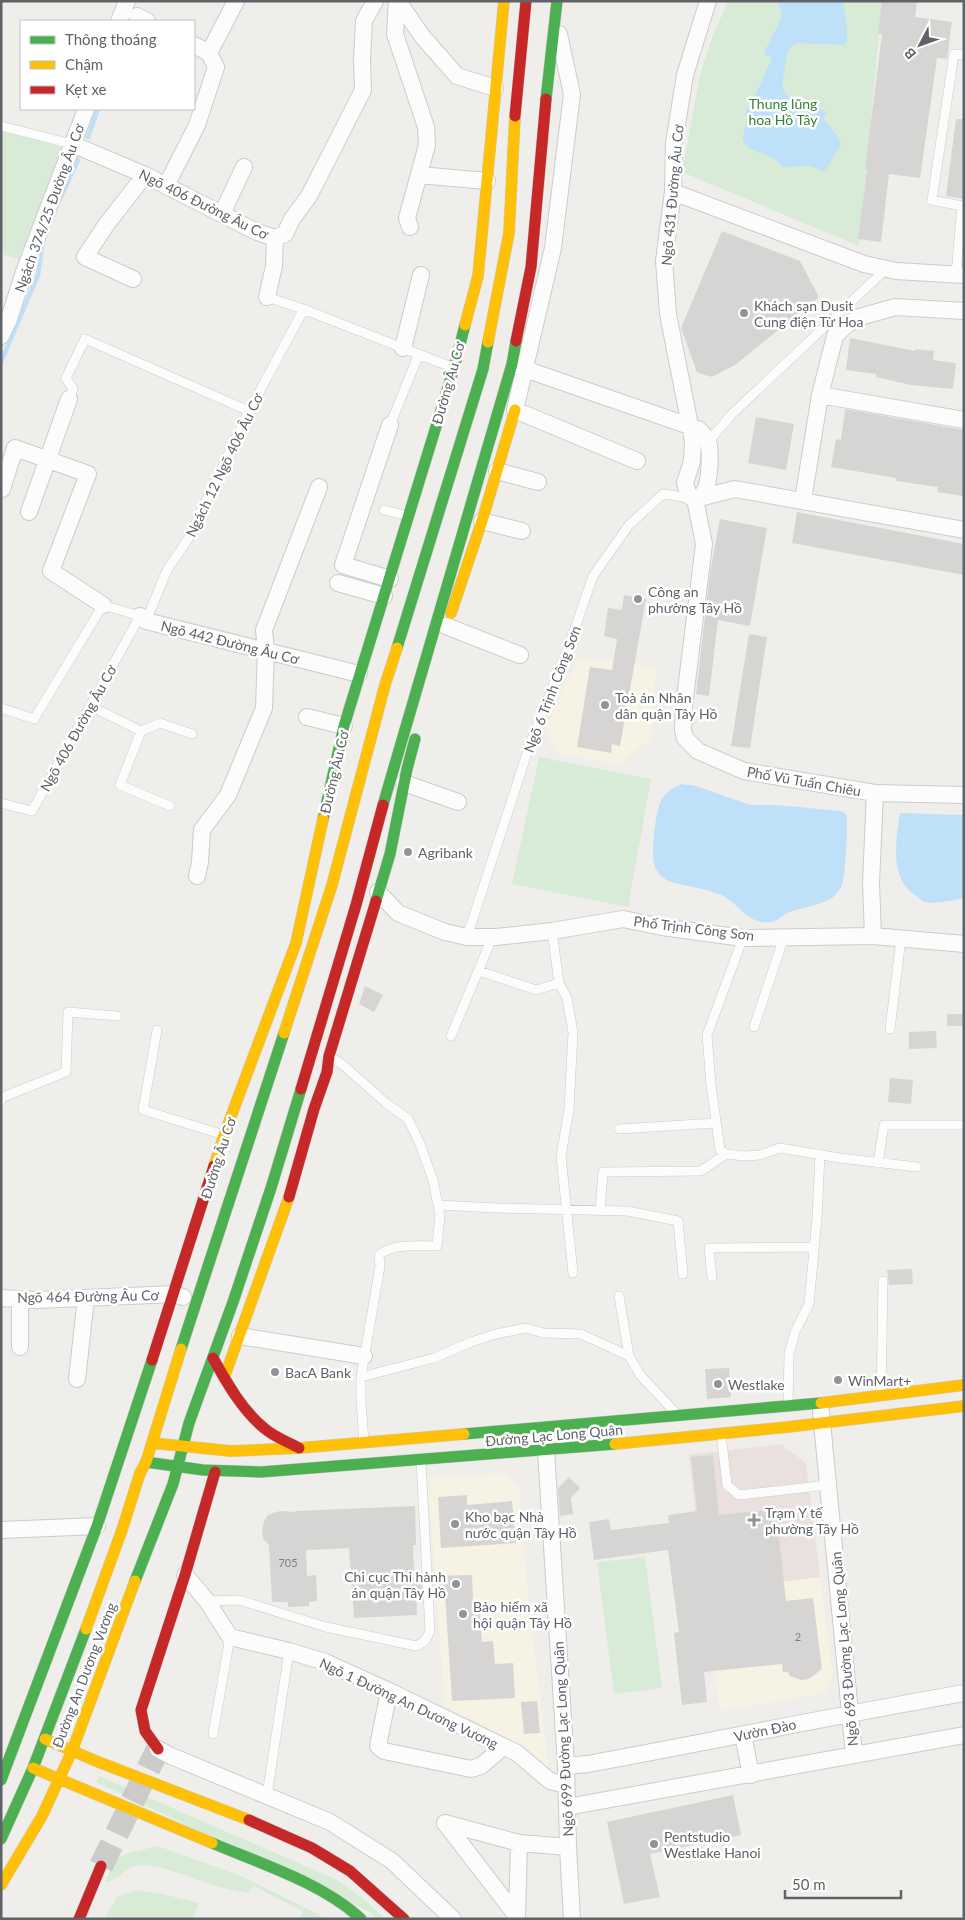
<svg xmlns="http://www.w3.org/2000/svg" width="965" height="1920" font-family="Lato,sans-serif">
<rect width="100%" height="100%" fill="#efeeea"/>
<!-- commercial -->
<path fill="#f7f3e4" d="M579,657L656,668L651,738L621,764L557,754L545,729Z
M504,1473L519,1488L528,1595L548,1766L542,1767L519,1747L482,1725L445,1706L428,1478Z
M820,1577L833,1677L825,1693L720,1711L705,1592Z"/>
<!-- medical -->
<path fill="#eae0de" d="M781,1444L806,1463L820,1577L705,1592L689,1455Z"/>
<!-- green -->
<path fill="#d8ebd6" d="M728,1H890L881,14L859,246L682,172L700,75L712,38Z
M1,130L67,149L22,260L1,254Z
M539,757L651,779L628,907L512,884Z
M645,1557L662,1688L614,1694L597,1562Z
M99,1776L335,1879L364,1899L385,1919H376L370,1912L96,1782Z
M158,1846L241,1876L314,1912L324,1919H300L302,1911L254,1886L248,1893C235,1890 223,1888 210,1884C190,1878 154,1860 132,1867C122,1871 120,1880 106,1882L112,1861L129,1853Z
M136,1890L162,1894L199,1903L193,1919H104L117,1897Z"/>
<!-- water -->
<path fill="#bfe0f9" d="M777,1H843L847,27V42L844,45L799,43L792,46L787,53L782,87L788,97L815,104L827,114L823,118L837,135L841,145L826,169L823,171L811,166L782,167C779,164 777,160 773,158C760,150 752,155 742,140L747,120L746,111L753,100L772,58L764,54C768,42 780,25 781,16C782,12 780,5 777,1Z
M681,784L696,786L750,805H776L841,811L846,814C849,820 845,878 842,885C841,888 836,895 833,897C823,905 802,907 790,912C778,917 777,924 763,922C744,920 736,900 719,894C671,877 645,894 655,826C659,804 659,794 681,784Z
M900,813L964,815V898C954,900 935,904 925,902C922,901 918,897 915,895C889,878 896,839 900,813Z"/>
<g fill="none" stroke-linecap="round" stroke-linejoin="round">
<!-- stream -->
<path stroke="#bfe0f9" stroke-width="4.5" d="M88,137L98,109
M60,199L78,160
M1,362L38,275L43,241"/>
</g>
<!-- building -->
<path fill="#d6d5d3" d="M882,1L917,2L915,17L952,22L947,59L937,58L920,178L889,174L881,242L858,239L867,170L865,169L882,34H878Z
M956,119H964V199L946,196Z
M722,231L800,261L819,297L735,365L712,377L697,372L681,328Z
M850,338L915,351V349L934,351L933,360L956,363L953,389L911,385L876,377V374L846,370Z
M845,409L964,430V496L937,492L938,487L896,481V478L831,467L836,439L841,440Z
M756,417L794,424L786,470L748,463Z
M797,512L964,544V575L792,543Z
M720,519L767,528L750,626L718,620L709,696L696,694L710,573Z
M624,595L646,599L620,746L612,744L611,753L577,747L590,667L612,670L617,639L604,636L608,608L622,610Z
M749,634L767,637L750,748L731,746Z
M365,986L383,995L374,1012L359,1004Z
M947,1014H964V1026H947Z
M936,1031L937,1048L909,1049V1032Z
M890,1078L913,1080L911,1104L888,1102Z
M912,1269L913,1284L889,1285L887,1270Z
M729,1368L731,1397L707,1399L705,1369Z
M713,1455L719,1515L776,1509L786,1601L813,1598L822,1669L809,1679L801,1680L790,1676L788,1672H783L782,1664L704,1672L707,1702L682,1705L674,1633L679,1632L668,1550L594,1560L589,1522L609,1519L611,1530L669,1523L668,1515L697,1511L691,1457Z
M569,1477L580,1488L571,1498L573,1514L560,1516L558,1488Z
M467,1495V1505L512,1501L516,1543L441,1548L438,1497Z
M415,1506L416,1545H413L414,1572H416L417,1577H421L422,1593H416L417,1615L354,1618L349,1548L306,1550L307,1576L316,1575L317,1601L309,1602V1606L288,1607V1602H272L269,1545L264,1540L262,1534L264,1521L268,1515L280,1511L296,1512V1511Z
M472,1575L473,1604L479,1603L482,1642L493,1641L495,1664L513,1663L515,1698L452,1701L445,1594H441L440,1591L434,1592L433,1576Z
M537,1701L540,1733L524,1734L521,1702Z
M733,1795L741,1835L650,1854L660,1897L624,1904L607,1822Z"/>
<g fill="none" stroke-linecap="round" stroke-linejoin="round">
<!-- secondary-tunnel -->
<path stroke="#cbcbca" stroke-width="24" stroke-dasharray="24 12" stroke-linecap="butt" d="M101,1866L158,1749"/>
<defs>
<path id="lane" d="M1,126L72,144
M956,274L962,206L932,200L954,54L964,55
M267,297L303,309L454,368
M69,399L73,389L66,378L85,339L249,411
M390,425L419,354
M708,442L732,414L886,269
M384,510L408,516
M146,621L167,570L188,539L249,411L304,309
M90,706L141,731L120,785L170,806
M1,708L34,719L103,605L140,616L32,811L1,803
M141,731L160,723L192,734
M552,931L559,983L567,998L573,1032L569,1109L561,1156L573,1273
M467,937L530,744L571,640L593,576L629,525L663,494L691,498
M743,938L707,1035L711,1085L720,1150L726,1154L745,1156L760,1155L780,1148L840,1158L917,1167
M479,971L536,990L559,983
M754,1027L784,937
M890,1029L901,939
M157,1030L143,1110L224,1135
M451,1036L492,938
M331,1057L343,1065L386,1103L408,1119L420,1144L433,1180L440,1215L437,1246C419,1246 393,1243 379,1255L380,1266L361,1377V1402L364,1442
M1,1101L3,1097L66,1072L68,1012L117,1016
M619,1129L715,1123
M878,1163L884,1125H962
M438,1205L497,1208L627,1211L678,1221L683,1274
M600,1210L603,1172L701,1171L726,1154
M712,1277L709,1248L813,1247
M619,1296L629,1356L641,1376L674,1411
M361,1377L434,1358L471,1342L496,1334L526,1328L543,1333L581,1334L629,1356
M881,1395L883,1281
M788,1405L789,1354L795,1332L809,1304L817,1218L820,1154
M721,1434L727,1485L739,1495L828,1485
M207,1601L239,1600L326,1627L416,1646C424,1643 427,1639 430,1631L421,1461
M213,1734L230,1637
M267,1795L289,1651"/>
<path id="street" d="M397,1L395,34L426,127L427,145L407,218L410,227
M398,1L422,36L457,76L495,88
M137,16L147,21
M119,21L127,1
M559,34L572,94L553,248L515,410L637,461
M194,45L209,53
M72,144L145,175L257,232L275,238L274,266L267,297
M419,175L487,181
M166,186L197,125L216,67L209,53L236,1
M673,192L864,264L896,271L964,275
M222,214L244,167
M275,238L285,234L292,219L309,196L363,90L362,60L364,21L375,1
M133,279L85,257L106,225L145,175
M1,336L9,319L24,272L86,109
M403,348L421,275
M516,366L698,429C702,433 706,436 708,441C711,451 710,483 704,492C702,496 698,497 695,499
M820,395L964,420
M497,471L538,482
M2,489L15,448L88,474L51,571L103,605
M695,499L704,544L684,706L683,730L685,738L698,751L744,771L875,793L964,795
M695,499L689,496L685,483L692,461L693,441L668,314L664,261L673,192L674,143L685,75L708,1
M695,499L735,489L964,530
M803,500L820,395L835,336L846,325L860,317L895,307L964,311
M29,512L69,399
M482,521L522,531
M390,579L343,565L390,425
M338,583L384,596
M140,616L146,621L359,674
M446,626L520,655
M307,717L344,726
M404,783L458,802
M197,876L200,862L202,830L228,795L264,708L266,650L264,630L319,487
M378,892L398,913L445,932L467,937H496L552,931L623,919L662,927L743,938L873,936L964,944
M873,936L871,883L875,793
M1,1298L38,1300L174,1294L183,1297
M20,1299V1347
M240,1336L364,1356
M77,1379L86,1298
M821,1412L854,1755
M546,1451L566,1766L568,1847L572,1919
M1,1530L97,1526
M185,1575L207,1601L230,1637L289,1651L325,1662L389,1691L517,1753L550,1781L566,1785
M389,1691L378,1746L384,1751L471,1769L481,1766L503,1747
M743,1735L751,1775
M158,1749L171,1756L330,1822L392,1861L453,1919
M566,1766L588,1764C713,1741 838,1715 964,1693
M567,1807L964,1735
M516,1915L445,1823L519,1843
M517,1919L519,1843L568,1847"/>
<path id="fast" d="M546,99L557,1
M397,648L483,369L488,342
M383,805L512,364L516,341
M323,819L344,726L454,368L465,325
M376,901L390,854L407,769L415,739
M181,1349L284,1033
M464,1434L821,1403
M146,1462L203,1470L261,1472L615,1444
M135,1581L173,1484L189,1423L233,1302L271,1188L301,1089
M1,1780L97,1526L152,1360
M1,1839L33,1768L86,1629
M212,1843C259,1863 323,1883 361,1919"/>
<path id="slow" d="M465,325L478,276L504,1
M488,342L509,233L515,116
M451,613L482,521L515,410
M284,1033L332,885L385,685L397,648
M214,1166L224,1135L296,943L323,819
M224,1378L289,1197
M821,1403L964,1385
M152,1443L231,1451L299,1448L464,1434
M615,1444L788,1427L964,1406
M86,1629L122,1530L140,1473L146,1462L181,1349
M45,1739L96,1761L249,1820
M33,1768L212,1843
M1,1885L42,1816L72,1751L135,1581"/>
<path id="jam" d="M515,116L526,1
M516,341L531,267L546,99
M301,1089L356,905L383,805
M289,1197L314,1109L327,1072L329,1056L376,901
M213,1358C227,1383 242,1410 264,1428C274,1437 288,1442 299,1448
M152,1360L214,1166
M158,1749L145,1731L141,1710L185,1575L215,1472
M249,1820L312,1848L350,1871L404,1919
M79,1919L101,1866"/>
</defs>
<!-- lane casing -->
<use href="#lane" stroke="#cbcccc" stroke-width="10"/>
<!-- street casing -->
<use href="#street" stroke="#cbcccc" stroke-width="18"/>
<!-- fast casing -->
<use href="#fast" stroke="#cacacb" stroke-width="12"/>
<!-- slow casing -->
<use href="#slow" stroke="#cacacb" stroke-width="12"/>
<!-- jam casing -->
<use href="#jam" stroke="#cacacb" stroke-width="12"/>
<!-- lane -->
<use href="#lane" stroke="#fdfcfc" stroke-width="9"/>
<!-- street -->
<use href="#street" stroke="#fdfcfc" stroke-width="16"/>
<!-- fast -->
<use href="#fast" stroke="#4caf50" stroke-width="11"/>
<!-- slow -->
<use href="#slow" stroke="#ffc107" stroke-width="11"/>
<!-- jam -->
<use href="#jam" stroke="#c62828" stroke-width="11"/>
</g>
<!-- markers -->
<g fill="#919496" stroke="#fff" stroke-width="2">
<circle cx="744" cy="313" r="5"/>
<circle cx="638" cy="599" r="5"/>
<circle cx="605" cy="705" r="5"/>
<circle cx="408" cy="852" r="5"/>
<circle cx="275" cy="1372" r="5"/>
<circle cx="838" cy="1380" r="5"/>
<circle cx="718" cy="1384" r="5"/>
<path d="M751.5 1512.5h5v5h5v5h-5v5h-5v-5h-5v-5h5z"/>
<circle cx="455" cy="1524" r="5"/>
<circle cx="456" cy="1584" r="5"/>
<circle cx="463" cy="1614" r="5"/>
<circle cx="654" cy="1844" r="5"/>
</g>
<g text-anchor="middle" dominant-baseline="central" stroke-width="5" stroke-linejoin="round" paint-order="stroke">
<!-- number labels -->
<g font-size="11" fill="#7e8184">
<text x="288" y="1562">705</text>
<text x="798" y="1636">2</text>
</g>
<!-- park labels -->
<g font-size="14" fill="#348238" stroke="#fff">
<text x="783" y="103">Thung lũng<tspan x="783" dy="16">hoa Hồ Tây</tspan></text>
</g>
<!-- street labels -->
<g font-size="14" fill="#5f6368" stroke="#fff">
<text transform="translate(672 195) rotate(-85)">Ngõ 431 Đường Âu Cơ</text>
<text transform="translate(204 204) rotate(26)">Ngõ 406 Đường Âu Cơ</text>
<text transform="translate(49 208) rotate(-70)">Ngách 374/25 Đường Âu Cơ</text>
<text transform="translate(448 383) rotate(-74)">Đường Âu Cơ</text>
<text transform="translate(224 465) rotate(-64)">Ngách 12 Ngõ 406 Âu Cơ</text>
<text transform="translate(230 642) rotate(14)">Ngõ 442 Đường Âu Cơ</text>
<text transform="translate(552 689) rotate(-69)">Ngõ 6 Trịnh Công Sơn</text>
<text transform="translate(78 728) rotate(-61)">Ngõ 406 Đường Âu Cơ</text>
<text transform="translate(334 772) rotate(-77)">Đường Âu Cơ</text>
<text transform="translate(804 781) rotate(10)">Phố Vũ Tuấn Chiêu</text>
<text transform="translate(694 928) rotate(7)">Phố Trịnh Công Sơn</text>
<text transform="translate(218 1158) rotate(-72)">Đường Âu Cơ</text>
<text transform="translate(88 1296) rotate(-1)">Ngõ 464 Đường Âu Cơ</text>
<text transform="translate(554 1435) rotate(-5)">Đường Lạc Long Quân</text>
<text transform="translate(844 1649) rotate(-95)">Ngõ 693 Đường Lạc Long Quân</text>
<text transform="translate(84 1675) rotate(-69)">Đường An Dương Vương</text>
<text transform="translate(409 1703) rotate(25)">Ngõ 1 Đường An Dương Vương</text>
<text transform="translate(765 1730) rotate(-12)">Vườn Đào</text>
<text transform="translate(563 1739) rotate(-93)">Ngõ 699 Đường Lạc Long Quân</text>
</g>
<!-- poi labels -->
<g font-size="14" fill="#5f6368" stroke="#fff" text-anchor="start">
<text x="754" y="305">Khách sạn Dusit<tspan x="754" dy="16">Cung điện Từ Hoa</tspan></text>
<text x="648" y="591">Công an<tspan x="648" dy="16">phường Tây Hồ</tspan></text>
<text x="615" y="697">Toà án Nhân<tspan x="615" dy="16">dân quận Tây Hồ</tspan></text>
<text x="418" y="852">Agribank</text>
<text x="285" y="1372">BacA Bank</text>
<text x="848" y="1380">WinMart+</text>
<text x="728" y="1384">Westlake</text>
<text x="765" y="1512">Trạm Y tế<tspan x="765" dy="16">phường Tây Hồ</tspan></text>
<text x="465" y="1516">Kho bạc Nhà<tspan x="465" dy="16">nước quận Tây Hồ</tspan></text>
<text x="446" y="1576" text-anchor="end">Chi cục Thi hành<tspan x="446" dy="16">án quận Tây Hồ</tspan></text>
<text x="473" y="1606">Bảo hiểm xã<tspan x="473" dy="16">hội quận Tây Hồ</tspan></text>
<text x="664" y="1836">Pentstudio<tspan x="664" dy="16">Westlake Hanoi</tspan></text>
</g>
</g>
<!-- border -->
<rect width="965" height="1920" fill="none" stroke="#5f6368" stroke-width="5"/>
<!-- legend -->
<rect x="20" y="20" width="175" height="90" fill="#ffffff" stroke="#bfc1c3"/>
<rect x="30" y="36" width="25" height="8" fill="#4caf50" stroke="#bfc1c3"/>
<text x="65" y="45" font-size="15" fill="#5f6368">Thông thoáng</text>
<rect x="30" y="61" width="25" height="8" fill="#ffc107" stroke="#bfc1c3"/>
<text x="65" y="70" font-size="15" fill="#5f6368">Chậm</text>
<rect x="30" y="86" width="25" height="8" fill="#c62828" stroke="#bfc1c3"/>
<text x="65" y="95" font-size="15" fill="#5f6368">Kẹt xe</text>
<!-- north arrow -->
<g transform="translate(920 45) rotate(229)" stroke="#ffffff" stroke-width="4" paint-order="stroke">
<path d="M0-4L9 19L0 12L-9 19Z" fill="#5f6368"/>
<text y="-8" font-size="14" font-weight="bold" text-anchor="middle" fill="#5f6368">B</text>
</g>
<!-- scale -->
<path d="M785 1890v8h116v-8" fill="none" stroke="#5f6368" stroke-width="2.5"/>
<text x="792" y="1890" font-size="15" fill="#5f6368" stroke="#ffffff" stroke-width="4" paint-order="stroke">50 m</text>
</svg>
